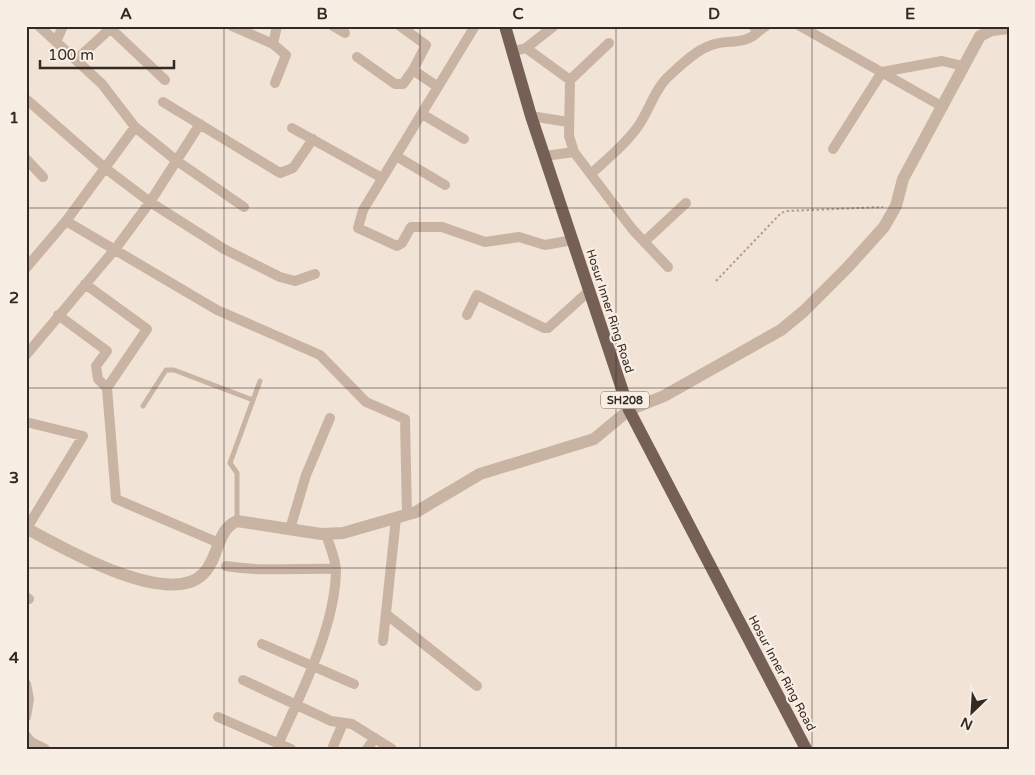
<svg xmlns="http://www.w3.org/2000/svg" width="1035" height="775" font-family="'Varela Round',sans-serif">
<rect width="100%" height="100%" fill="#f1e4d7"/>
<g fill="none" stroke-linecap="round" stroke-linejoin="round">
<!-- path -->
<path stroke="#b59d8e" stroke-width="2" stroke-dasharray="2.5 2.5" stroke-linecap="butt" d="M716,281L781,213L787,211L883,207"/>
<!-- service -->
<path stroke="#c9b4a3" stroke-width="5" d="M143,406L166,370H174L253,400
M237,520V473L230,463L260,381"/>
<!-- minor -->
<path stroke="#c9b4a3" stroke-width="10" d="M39,26L102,84L135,127L177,161L244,207
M108,26L165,80
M232,26L273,44L277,26
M333,26L345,33
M400,26L426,45L413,70L438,87
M475,26L363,210L358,228L397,246L402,243L411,227H442L485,242L519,237L545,245L573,240
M753,26L759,31L766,26
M800,26L943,107
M56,42L63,26
M273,44L286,55L275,83
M526,48L570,80L569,136L574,152L633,230L668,267
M514,51L526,48L554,26
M357,57L395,84H403L413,70
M76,60L113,26
M570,80L609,43
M26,99L105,168L135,127
M163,102L280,173L293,168L313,139
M422,114L464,139
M531,116L568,122
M292,128L382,178
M833,149L882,72L942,61L963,66
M396,156L445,185
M545,156L574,152
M26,159L43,177
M591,174C608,158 626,144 639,125C649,110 656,87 669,76C680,66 695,51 709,46C727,38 743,47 759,31
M66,221L217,310L320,355L366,402L405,419L407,515
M644,242L686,203
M26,268L66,221L105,168L150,202L224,249L280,277L295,281L315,274
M85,284L147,329L107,388
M58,315L107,351L96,366L98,379L107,388L116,499L219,543
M467,315L477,295L544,328H548L588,292
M26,355L116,248L150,202L200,124
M26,422L83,436L27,528
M290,529L306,475L330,418
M226,566C262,572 299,568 336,569
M26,597L29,599
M386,614L477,686
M383,641L396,518
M262,644L354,684
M243,680L331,721L352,724L392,749
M26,684L29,699L26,717
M218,717L291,749
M26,736L31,742L45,749
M276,749C299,697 335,629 336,571C336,559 329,545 326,534
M332,749L343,723
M367,749L375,738"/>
<!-- tertiary -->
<path stroke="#c9b4a3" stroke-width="12" d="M26,528C61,547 168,609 203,574C219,559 216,530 237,521L321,534L343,533L416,512L480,474L594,439L629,410L664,396L781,330L804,311L847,268L884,227L896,206L903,179L980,36L992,30L1009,28"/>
<!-- primary -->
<path stroke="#766056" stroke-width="12" d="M505,26L531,116L629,410L806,749"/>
</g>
<!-- grid -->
<path fill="none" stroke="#342a25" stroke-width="1" stroke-opacity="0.55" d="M224,26V749M420,26V749M616,26V749M812,26V749M26,208H1009M26,388H1009M26,568H1009"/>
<g text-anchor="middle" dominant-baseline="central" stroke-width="4.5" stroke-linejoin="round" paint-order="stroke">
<!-- shield labels -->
<rect fill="#f9eee3" stroke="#6f655e" stroke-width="1" x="601" y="391.5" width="48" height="17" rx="4"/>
<g font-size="11" font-weight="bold" fill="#342a25">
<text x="625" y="400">SH208</text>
</g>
<!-- street labels -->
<g font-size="12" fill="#342a25" stroke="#f9eee3">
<text transform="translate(610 311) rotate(72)">Hosur Inner Ring Road</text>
<text transform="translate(782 673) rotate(62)">Hosur Inner Ring Road</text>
</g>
</g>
<!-- border -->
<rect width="1035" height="775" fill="none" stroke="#f9eee3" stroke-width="55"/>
<!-- north arrow -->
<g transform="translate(972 712) rotate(205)" stroke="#f9eee3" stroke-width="4" paint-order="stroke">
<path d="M0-4L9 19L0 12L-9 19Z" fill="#342a25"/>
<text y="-8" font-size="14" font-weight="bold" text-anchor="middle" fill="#342a25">N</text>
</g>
<!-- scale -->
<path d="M40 60v8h134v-8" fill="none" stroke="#342a25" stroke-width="2.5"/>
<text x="48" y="60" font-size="15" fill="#342a25" stroke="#f9eee3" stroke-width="4" paint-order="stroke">100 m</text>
<rect x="28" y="28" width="980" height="720" fill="none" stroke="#342a25" stroke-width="2"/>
<g font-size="16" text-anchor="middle" font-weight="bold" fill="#342a25">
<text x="126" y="19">A</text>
<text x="322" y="19">B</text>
<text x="518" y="19">C</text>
<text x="714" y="19">D</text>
<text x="910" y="19">E</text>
<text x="14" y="123">1</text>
<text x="14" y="303">2</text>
<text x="14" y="483">3</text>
<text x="14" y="663">4</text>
</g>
</svg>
